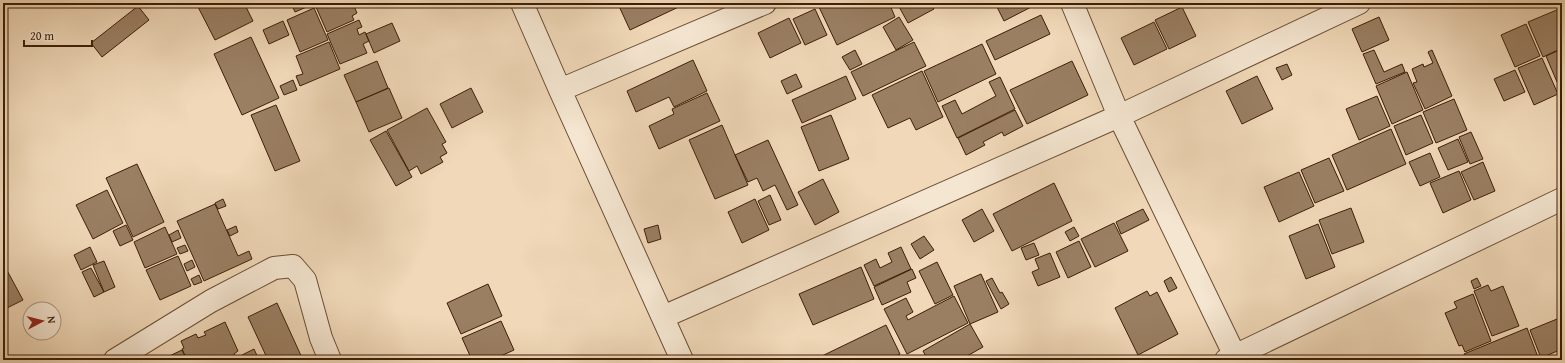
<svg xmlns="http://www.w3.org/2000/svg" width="1565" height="363" font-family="'Gentium Book Plus',serif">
<rect width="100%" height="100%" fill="#f0d8b8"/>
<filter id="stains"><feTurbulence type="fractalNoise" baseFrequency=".005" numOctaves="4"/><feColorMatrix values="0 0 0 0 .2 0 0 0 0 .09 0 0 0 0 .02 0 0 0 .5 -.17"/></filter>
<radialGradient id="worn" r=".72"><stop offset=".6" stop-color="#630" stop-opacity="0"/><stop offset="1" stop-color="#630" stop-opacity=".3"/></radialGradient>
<!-- building -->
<path fill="#9a7f63" stroke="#3d1f07" d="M206,3H244L253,21L215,40L198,7Z
M291,3H316L295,12Z
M325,3H346L348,7L353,4L357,13L352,16L354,20L327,32L316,7Z
M620,3H687L630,30L618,4Z
M828,3H889L895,17L837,45L819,7Z
M897,3H931L934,9L908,23Z
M995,3H1036L1037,4L1004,21Z
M138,6L149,20L102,57L91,43Z
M1182,7L1196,36L1169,49L1155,20Z
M314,8L328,40L300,52L287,20Z
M815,9L827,35L805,45L793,19Z
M1559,9L1562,17V48L1543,57L1528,22Z
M1041,15L1050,34L995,60L986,41Z
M899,17L913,40L896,50L883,27Z
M1379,17L1389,40L1362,52L1352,29Z
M789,18L801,43L770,58L758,33Z
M359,20L362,27L357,29L359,35L365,32L369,41L363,44L367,53L340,64L327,34Z
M283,21L289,35L269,44L263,30Z
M1154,22L1167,49L1134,65L1121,38Z
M392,23L400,41L374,53L366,34Z
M1526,24L1540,56L1515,67L1501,35Z
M251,37L279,98L242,115L214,54Z
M329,42L340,69L300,86L296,76L303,74L296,56Z
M914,42L926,66L863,96L851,72Z
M982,44L996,74L938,102L924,71Z
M1562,49V80L1557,82L1546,56Z
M855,50L862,64L850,70L842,57Z
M1374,50L1384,72L1402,64L1405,72L1376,84L1363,54Z
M1432,50L1452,96L1425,109L1413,83L1417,82L1412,69L1423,64L1424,67L1433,63L1428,52Z
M1542,58L1558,94L1534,105L1518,68Z
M693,60L707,91L674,107L669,97L636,112L627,91Z
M377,61L388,88L356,102L344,75Z
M1072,61L1088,95L1027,124L1010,90Z
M1287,64L1292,75L1282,80L1276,68Z
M1515,70L1525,92L1504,101L1494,79Z
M922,71L943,117L916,130L910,118L888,128L872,95Z
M1407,72L1423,110L1392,124L1376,86Z
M796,74L802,87L787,94L781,81Z
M846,76L856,99L802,123L792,100Z
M1257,76L1273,109L1242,124L1226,91Z
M1000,77L1015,109L957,138L942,106L955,100L962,114L996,96L989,82Z
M293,80L297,90L284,95L280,86Z
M389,88L402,118L369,132L356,102Z
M471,88L483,112L452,128L440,104Z
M707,93L720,121L659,149L649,126L674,114L672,109Z
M1377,96L1390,126L1359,140L1346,109Z
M1454,99L1467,130L1436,143L1423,112Z
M276,105L300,161L275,171L251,115Z
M427,108L446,142L442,144L447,153L440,157L443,162L421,174L417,166L409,171L387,130Z
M1015,110L1023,126L1004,136L1002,132L983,142L985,145L966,155L958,138Z
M831,115L849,159L819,171L801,127Z
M1421,115L1433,143L1406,155L1394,126Z
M722,125L748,185L715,199L689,140Z
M1391,129L1406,164L1347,190L1332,155Z
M386,131L412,177L396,186L370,140Z
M1471,132L1483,159L1470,164L1459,137Z
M1458,139L1468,162L1448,170L1438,148Z
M768,140L798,205L787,210L775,185L763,191L757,178L748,182L735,155Z
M1430,153L1440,177L1420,186L1409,162Z
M1329,158L1344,191L1315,203L1301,170Z
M1483,162L1495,191L1474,200L1461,172Z
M137,164L164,222L133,237L106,178Z
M1459,171L1471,200L1443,213L1430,183Z
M1299,172L1314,206L1279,222L1264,187Z
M823,179L839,212L815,225L798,192Z
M1054,183L1072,221L1012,251L993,214Z
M107,190L123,223L93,239L76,205Z
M770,195L781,220L769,225L758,201Z
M223,199L226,206L218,209L215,203Z
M755,199L769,230L742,243L728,212Z
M215,204L238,256L249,251L252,259L204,281L177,221Z
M1351,208L1364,242L1332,254L1319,220Z
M982,209L994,231L974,242L962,220Z
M1143,209L1149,220L1121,234L1116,222Z
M1114,223L1128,251L1095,267L1081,239Z
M1318,224L1335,267L1306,279L1289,236Z
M126,225L133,240L120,246L113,231Z
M658,225L661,239L648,243L644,229Z
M236,226L238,232L230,236L227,230Z
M165,227L177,254L145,268L134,242Z
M1074,227L1079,236L1070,241L1065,232Z
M178,230L181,238L172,242L169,235Z
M924,236L934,250L920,259L911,244Z
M1079,241L1091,267L1068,278L1056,252Z
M1034,243L1039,255L1026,260L1021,248Z
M185,245L188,251L180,254L177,248Z
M90,247L97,262L81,270L74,255Z
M901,247L911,269L874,286L864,265L876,259L880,268L892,262L888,253Z
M1050,253L1060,277L1038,286L1032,272L1039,269L1035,259Z
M178,256L191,286L160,300L146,270Z
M192,260L195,267L187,271L184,264Z
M104,261L115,287L104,292L93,265Z
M937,262L953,295L935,304L919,271Z
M3,263L23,300L3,310Z
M861,267L874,299L813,325L799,294Z
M91,268L104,292L94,297L82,272Z
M912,269L916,278L907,282L911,292L882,305L874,287Z
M981,274L998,312L970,324L954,286Z
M199,275L202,282L194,285L191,279Z
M1171,277L1177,288L1169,292L1164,281Z
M992,278L1000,293L1002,292L1009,304L1001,309L986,281Z
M1477,278L1481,286L1474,289L1471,281Z
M488,284L502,316L461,334L447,303Z
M1488,285L1491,291L1503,286L1519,326L1492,336L1474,291Z
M1147,291L1150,296L1157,292L1178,334L1138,355L1115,308Z
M1473,294L1491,341L1465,352L1462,345L1459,346L1445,313L1457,308L1454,302Z
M954,296L968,323L907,354L884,309L906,298L913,312L906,316L908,320Z
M277,303L303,360H268L248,317Z
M1562,317V349L1541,358L1530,330Z
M501,321L514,350L492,360H472L462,338Z
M225,322L238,351L234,354L235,357L230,360H187L182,349L184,348L181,341L196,334L198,338L206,335L204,332Z
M970,324L983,347L960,360H928L923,351Z
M886,325L900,354L887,360H824L822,356Z
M1527,328L1539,360H1466L1464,354Z
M254,349L259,360H244L242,355Z
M182,350L187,360H161Z"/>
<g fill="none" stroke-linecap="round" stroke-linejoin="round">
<defs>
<path id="minor" d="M522,3L560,90L682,360
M1072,3L1119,116L1235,356
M560,90L765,3
M663,317L1119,116L1359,3
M115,360L211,301L274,268L293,266L305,280L321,338L330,360
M1226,360L1562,199"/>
</defs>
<!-- minor casing -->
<use href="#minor" stroke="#6a4d33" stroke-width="24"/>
<!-- minor -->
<use href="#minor" stroke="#f5e6d1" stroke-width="22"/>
</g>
<!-- margin -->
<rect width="1565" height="363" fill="none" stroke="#f0d8b8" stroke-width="16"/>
<rect x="4" y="4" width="1557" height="355" fill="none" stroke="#3d1f07" stroke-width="2"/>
<rect x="8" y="8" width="1549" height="347" fill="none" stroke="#3d1f07"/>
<!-- north arrow -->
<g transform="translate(42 321) rotate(83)"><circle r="19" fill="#f5e6d1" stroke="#ab9680"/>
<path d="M0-3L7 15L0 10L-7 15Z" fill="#8f2418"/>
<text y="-6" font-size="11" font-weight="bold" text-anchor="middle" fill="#3d1f07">N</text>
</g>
<!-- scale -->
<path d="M24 40v6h68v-6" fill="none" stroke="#3d1f07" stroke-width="2"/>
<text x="30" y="40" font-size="12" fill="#3d1f07" stroke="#f5e6d1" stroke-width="3" paint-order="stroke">20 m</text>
<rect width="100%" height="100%" filter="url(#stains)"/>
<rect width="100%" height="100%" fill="url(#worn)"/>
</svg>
